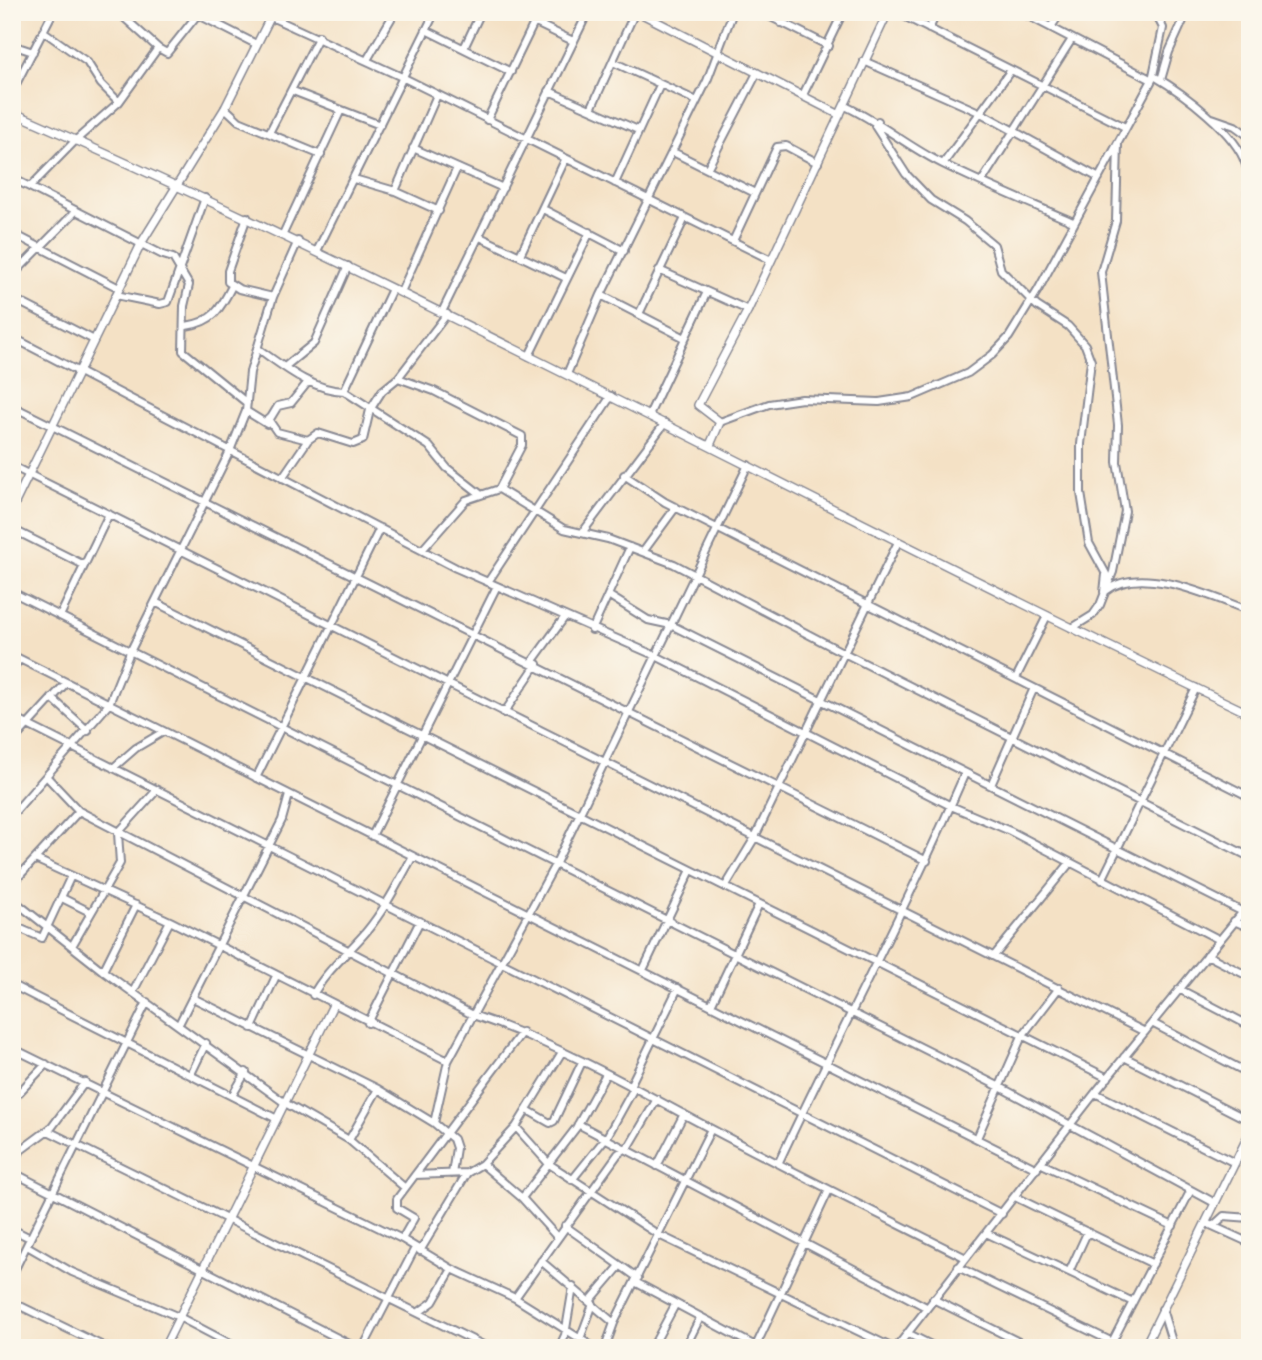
<svg xmlns="http://www.w3.org/2000/svg" width="1262" height="1360" font-family="'Old Standard TT',serif">
<rect width="100%" height="100%" fill="#fbf7ec"/>
<filter id="ink" filterUnits="userSpaceOnUse"><feTurbulence type="fractalNoise" baseFrequency=".0143" numOctaves="2"/><feDisplacementMap in="SourceGraphic" scale="14" xChannelSelector="R" yChannelSelector="G"/><feConvolveMatrix kernelMatrix="1 2 1 2 8 2 1 2 1" color-interpolation-filters="sRGB"/></filter>
<filter id="wash" filterUnits="userSpaceOnUse"><feTurbulence type="fractalNoise" baseFrequency=".00686" numOctaves="4" result="noise"/><feDisplacementMap in="SourceGraphic" scale="28" xChannelSelector="R" yChannelSelector="G"/><feGaussianBlur stdDeviation="1.57" result="paint"/><feColorMatrix in="noise" values="0 0 0 0 0 0 0 0 0 0 0 0 0 0 0 0 0 1.4 0 .05"/><feComposite in="paint" operator="in"/></filter>
<g filter="url(#wash)">
<rect width="100%" height="100%" fill="#f4e1c5"/>
</g>
<g filter="url(#ink)">
<g fill="none" stroke-linecap="round" stroke-linejoin="round">
<defs>
<path id="minor" d="M118,12L158,48L167,53L198,14
M193,12L256,44
M513,12L573,41
M761,12L829,46
M876,12L885,17
M896,12L1125,127
M1021,12L1152,80
M271,17L404,78L771,260
M781,23L786,12
M1051,27L1061,12
M929,29L937,12
M426,30L511,72
M43,31L87,62L101,84L119,102
M12,45L33,52
M464,48L481,12
M367,60L395,12
M864,61L981,113L1099,178
M613,62L697,101
M1154,76C1183,93 1236,132 1246,165C1251,180 1245,197 1250,213
M1161,80L1169,52L1187,12
M293,91L380,125
M549,91L638,130
M12,92L53,12
M803,95L843,12
M845,106C880,122 908,147 943,164C985,185 1030,203 1073,222
M225,108L239,121L321,155
M591,109L635,12
M1212,118L1235,126L1250,137
M487,120L534,23
M878,121L875,126L906,174L931,200L965,221L994,245L1001,270L1037,306L1068,326L1085,345L1091,361L1081,444V493L1089,543L1106,574L1104,592
M269,133L319,36
M413,148L503,188
M673,152L755,193
M943,164L1011,70
M707,169L757,73
M12,178L163,255L173,258L189,285L184,306L183,351L247,403
M354,179L395,191L439,211
M982,181L1072,39
M615,183L660,85
M30,187L76,140L119,102L158,48
M395,191L437,95
M543,209L624,251
M247,217L228,271V282L239,289L273,297
M12,233L119,288
M283,234L341,110
M480,237L566,278
M733,241L777,147L786,146L818,163
M317,251L435,12
M520,255L565,160
M659,270L748,310
M12,276L76,211
M392,289L344,391L429,446L447,468L479,493
M401,292L457,168
M116,295L160,304L168,302L205,198
M601,295L685,338
M12,298L94,340
M442,312L588,12
M639,314L685,218
M186,326C213,322 220,310 232,286
M12,337L456,568L656,656L951,806L1010,831L1220,940
M257,348C283,366 311,390 344,391
M529,356L590,232
M287,365L314,343L348,266
M567,374L601,295L707,81L733,12
M398,378L434,391L522,436V445L499,489
M12,406L927,861
M246,411L267,424L278,406L291,403L308,382
M649,415L707,292
M268,419L277,432L308,440
M720,422L769,404L802,399L879,402L912,397L968,373L992,355L1009,337L1038,290L1152,80L1163,28L1158,18L1148,12
M12,466L1145,1032
M624,475L665,502L1250,797
M282,478L308,440L318,433L353,444L363,440L370,410L382,391L398,378L447,314
M12,529L84,565
M582,533L665,423
M423,549L466,500L499,489L564,529L608,539L674,564L844,653L1250,857
M643,552L676,507
M488,582L611,396
M1106,591C1141,563 1212,597 1250,611
M12,592L1000,1087L1215,1203
M608,595L648,620L671,625L1243,912
M155,602L1108,1078
M60,616L109,514
M1072,628L1093,615L1100,605L1113,572L1125,511L1117,462L1118,425L1101,272L1116,221L1118,144
M592,630L630,547
M12,655L1037,1169
M532,662L564,618
M12,669L20,659
M1016,678L1047,616
M52,698L88,731
M504,713L537,664
M12,717L1002,1214
M12,742L66,683
M113,768L136,748L163,732
M256,778L380,528
M991,785L1034,688
M79,811L473,1015C547,1040 617,1078 685,1115C778,1165 872,1211 966,1258
M12,815L109,704L130,652L230,451L246,411L250,372L273,297L298,241
M372,836L497,586
M35,859L170,921L448,1061
M1102,880L1196,688
M12,884L79,811L47,777
M725,887L754,839L898,542
M62,898L90,912
M12,899L103,971L285,1103L349,1140L404,1187
M1234,921L1250,928
M12,925L42,938L71,876
M72,946L120,863L118,833L156,791
M1207,955L1250,977
M994,956L1069,864
M643,970L691,870
M103,971L136,905
M12,985L277,1119
M1179,989L1250,1026
M133,992L170,921
M313,995C324,973 350,951 366,932C385,909 398,883 413,856
M193,998L378,1089L434,1123L453,1139L456,1148L452,1174
M711,1005L759,904
M368,1023L420,921
M1152,1023L1250,1074
M179,1024L282,820L289,795
M252,1028L276,976
M12,1048L402,1239L452,1269L515,1298L595,1348
M1124,1057L1250,1121
M191,1074L206,1043
M630,1086L678,988
M1095,1093L1235,1163
M232,1096L246,1072
M12,1100L46,1064
M529,1111L550,1123L554,1121L582,1062
M434,1123L448,1061L556,863L748,465
M578,1124L926,1307
M516,1127L549,1164L659,1235L893,1348
M48,1131L489,1348
M977,1138L1022,1036L1059,988
M349,1140L378,1089
M482,1164L522,1198L557,1237
M778,1164C839,1033 908,905 965,773
M1042,1164L1173,1226
M12,1166L21,1150L52,1127L85,1082
M657,1166L684,1114
M12,1172L357,1348
M415,1175L467,1173
M572,1180L608,1135L634,1088
M1015,1197L1153,1264
M522,1198L576,1128L606,1074
M1206,1223L1250,1243
M565,1226L638,1278
M1213,1226L1224,1216L1250,1218
M12,1229L30,1238
M986,1233L1133,1302
M402,1239L414,1218L397,1208V1199L522,1032
M27,1246L72,1272L179,1317L238,1348
M420,1251L467,1173L482,1164L516,1127L562,1052
M541,1261L614,1323
M958,1267L1125,1348
M1069,1272L1087,1233
M12,1275L147,1002
M635,1282L757,1347
M515,1298L618,1154L630,1145L657,1099
M933,1299L1031,1348
M590,1301L619,1267
M12,1302L107,1348
M1162,1309L1174,1348
M419,1312L433,1302L452,1269
M907,1333L937,1348
M580,1339L593,1304
M363,1348L415,1248
M559,1348L565,1335L573,1287
M605,1348L614,1323L711,1129
M652,1348L675,1305
M685,1348L700,1318
M755,1348L829,1190
M896,1348L1095,1093L1250,903
M1109,1348L1191,1190"/>
<path id="tertiary" d="M638,12L840,115
M12,112C433,296 835,517 1250,714
M710,445L720,422L698,405L748,310L888,12
M12,509L142,242L225,108L273,12
M164,1348L333,1005
M1144,1348L1250,1132"/>
</defs>
<!-- minor casing -->
<use href="#minor" stroke="#888892" stroke-width="10"/>
<!-- tertiary casing -->
<use href="#tertiary" stroke="#888892" stroke-width="10"/>
<!-- minor -->
<use href="#minor" stroke="#fff" stroke-width="6"/>
<!-- tertiary -->
<use href="#tertiary" stroke="#fff" stroke-width="7"/>
</g>
</g>
<!-- margin -->
<rect width="1262" height="1360" fill="none" stroke="#fbf7ec" stroke-width="42"/>
</svg>
